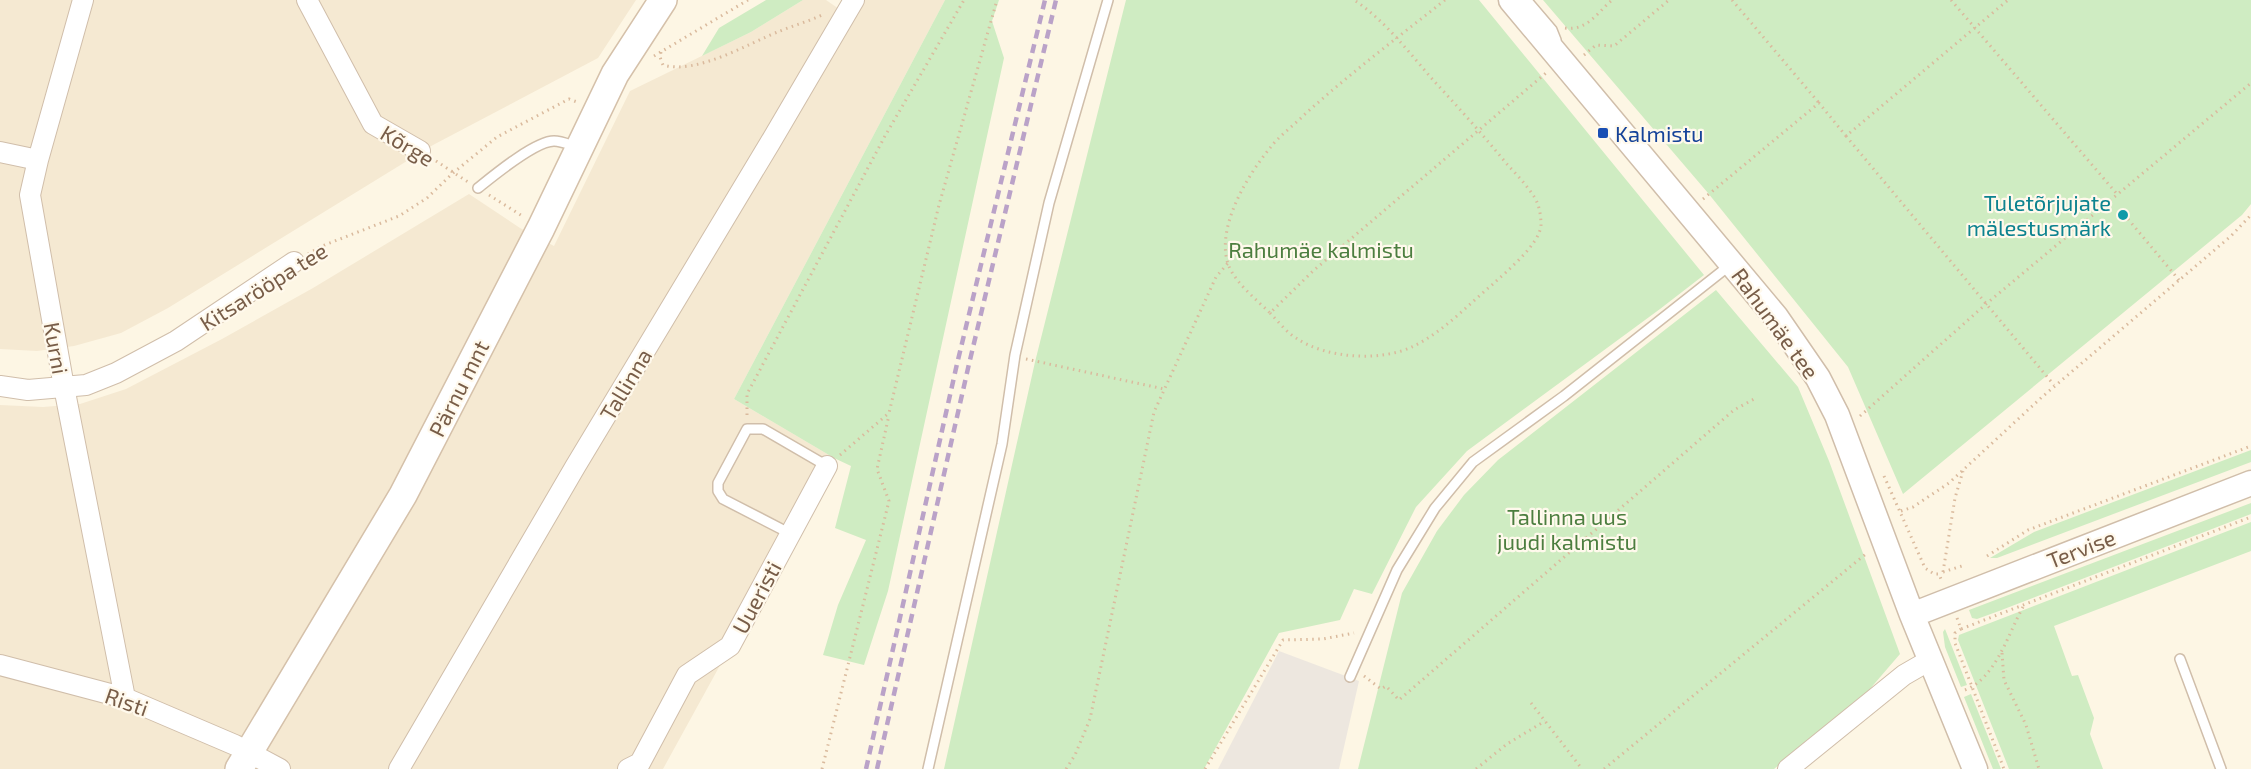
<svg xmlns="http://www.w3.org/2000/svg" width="2251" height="769" font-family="'Exo 2',sans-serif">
<rect width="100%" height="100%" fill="#fdf6e4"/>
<!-- residential -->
<path fill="#f5e9d2" d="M0,0H636L598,58L433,145L168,308L121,333L74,346L37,351L0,349Z
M803,0H826L842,11L864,0H945L734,399L834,458L663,769H0V405L43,407L80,404L126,389L222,339L313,288L469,194L520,228L554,246L630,91L751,32Z"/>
<!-- industrial -->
<path fill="#ede7df" d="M1279,651L1359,681L1339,769H1218Z"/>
<!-- green -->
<path fill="#cfecc2" d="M766,0H803L751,32L702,56L719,28Z
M945,0H999L992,21L1004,58L888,591L864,665L823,655L838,605L866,540L835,528L851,466L834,458L734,399Z
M1126,0H1479L1704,275L1660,309L1467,451L1416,507L1372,594L1354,589L1340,620L1279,633L1204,769H944L1035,362Z
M1543,0H2251V204L2242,215L1903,494L1848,367L1708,193Z
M1716,290L1798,387L1829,461L1900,654L1869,690L1774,769H1358L1402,593L1437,531L1464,495L1498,460Z
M2251,450V462L1997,558H1990L2034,532Z
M2251,503V514L1999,611L1977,619L1972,618L1969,610Z
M2251,522V551L2054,626L2072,676L2078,675L2094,718L2090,734L2103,769H2009L1958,640L1959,635Z
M1945,629L1967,685L1961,687L1945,647L1943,632Z
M1971,694L2001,769H1993L1964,697Z"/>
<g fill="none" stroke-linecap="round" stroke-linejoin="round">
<defs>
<path id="service" d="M1529,3L1552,30L1556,40
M478,188C493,176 535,141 554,141C562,141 570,145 577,147
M789,533L723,499L718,491V483L747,429H763L827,466
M2180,659L2221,769
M1350,677L1397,570L1435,508L1473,462L1564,396L1730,265
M928,769L1002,444L1015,355L1049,203L1108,0"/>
<path id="minor" d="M83,0L38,160L30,195L64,387L125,698
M307,0L373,124L420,151
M0,152L38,160
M0,386L28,390L86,385L116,373L176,341L294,262
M0,665L125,698L235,745L280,769
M399,769L575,467L770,143L854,0
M628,769L640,763L687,675L730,646L827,466
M1788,769L1904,675L1930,660"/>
<path id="tertiary" d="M1511,0L1776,317L1818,378L1837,415L1912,615L1975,769
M1912,615L2251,483"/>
<path id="secondary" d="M239,769L403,495L541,228L615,74L663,0"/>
</defs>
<!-- service casing -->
<use href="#service" stroke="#d0beaa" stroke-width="12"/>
<!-- minor casing -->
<use href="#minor" stroke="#d0beaa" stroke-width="22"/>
<!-- tertiary casing -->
<use href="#tertiary" stroke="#d0beaa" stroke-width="27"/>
<!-- secondary casing -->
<use href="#secondary" stroke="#d5c1aa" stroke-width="30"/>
<!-- path -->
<path stroke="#daba9d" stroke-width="3" stroke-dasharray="1.5 4.5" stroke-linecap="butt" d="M1445,0C1397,38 1348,75 1303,116C1292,127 1279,136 1270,148C1247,176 1216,227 1228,264C1235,283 1256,299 1270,313L1313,271L1546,73
M1732,0L1819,103
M1951,0L2117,194
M1565,28C1587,31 1597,13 1612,0
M661,52L660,57L663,65C697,75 749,43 780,31C795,25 810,21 824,14
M1584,55L1596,45L1614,46L1669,0
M654,56L748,0
M1846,136L2054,385
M436,161L468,182
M489,195L524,217
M1703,199L1819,103L1846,136L2008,0
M2128,219L2179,280
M308,254L322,246L399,216L427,198L453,173L497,137L569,99L577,102
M1270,313C1278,321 1286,332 1296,338C1327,359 1382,362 1414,346C1444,331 1468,305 1493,284C1507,271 1540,244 1541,225C1541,215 1539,203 1533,195C1525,183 1515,173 1506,163C1483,135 1459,108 1434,81C1410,54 1385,20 1354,0
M1026,359L1164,389
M747,415V394L885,136L964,0
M1860,416L1986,304L2251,83
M840,455L889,413L939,205L997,0
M1884,476L1925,568L1934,574H1939L1941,579
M1901,511L1913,507L1949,483L2042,397L2231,236L2251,215
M1987,556L2028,530L2251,446
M1943,572L1955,498L1963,471
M1943,572L1965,565
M1957,618L1961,629L2251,517
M1961,629L1955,633V643L2004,769
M2002,653L2004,680L2026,725L2039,769
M1364,676L1381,689L1386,686L1399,700L1734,410L1756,398
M1965,690C1996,678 2008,634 2023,607
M1531,703L1582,769
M822,769L889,501L877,469L889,415
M1066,769L1075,755L1090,719L1154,412L1216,277L1228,263
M1205,769L1283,640L1323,639L1354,633
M1476,769L1507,744L1545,721
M1604,769L1867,553"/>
<!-- service -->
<use href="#service" stroke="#fff" stroke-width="9"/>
<!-- minor -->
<use href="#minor" stroke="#fff" stroke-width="20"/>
<!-- tertiary -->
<use href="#tertiary" stroke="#fff" stroke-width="24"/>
<!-- secondary -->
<use href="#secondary" stroke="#fff" stroke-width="27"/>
<!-- rail -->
<path stroke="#baa2c8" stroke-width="4.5" stroke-dasharray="9 6" stroke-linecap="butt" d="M866,769L957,364L1045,0
M877,769L969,364L1056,0"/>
</g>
<!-- markers -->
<rect fill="#1a4fb4" stroke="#fff9ec" stroke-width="2" x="1597" y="127" width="12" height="12" rx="3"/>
<circle fill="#0f9aa8" stroke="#fff9ec" stroke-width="2" cx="2123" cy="215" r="6"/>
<g text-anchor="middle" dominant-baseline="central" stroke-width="4.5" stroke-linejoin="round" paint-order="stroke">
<!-- transit labels -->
<g font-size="22" fill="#164399" stroke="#fff9ec" text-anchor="start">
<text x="1615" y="133">Kalmistu</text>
</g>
<!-- street labels -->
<g font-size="22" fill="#785d48" stroke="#fff9ec">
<text transform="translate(408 145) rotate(31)">Kõrge</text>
<text transform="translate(263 286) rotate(-32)">Kitsarööpa tee</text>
<text transform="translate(1776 323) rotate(54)">Rahumäe tee</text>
<text transform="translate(57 348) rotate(80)">Kurni</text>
<text transform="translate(625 384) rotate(-59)">Tallinna</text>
<text transform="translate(458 388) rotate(-63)">Pärnu mnt</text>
<text transform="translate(2081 548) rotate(-21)">Tervise</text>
<text transform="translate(756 597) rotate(-62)">Uueristi</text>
<text transform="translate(127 701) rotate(19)">Risti</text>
</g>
<!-- culture labels -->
<g font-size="22" fill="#0d838f" stroke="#fff9ec" text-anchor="end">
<text x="2111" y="202">Tuletõrjujate<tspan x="2111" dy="25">mälestusmärk</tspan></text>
</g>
<!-- park labels -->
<g font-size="22" fill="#4c7e3f" stroke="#fff9ec">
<text x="1321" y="249">Rahumäe kalmistu</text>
<text x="1567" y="516">Tallinna uus<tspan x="1567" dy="25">juudi kalmistu</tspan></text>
</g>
</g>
</svg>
